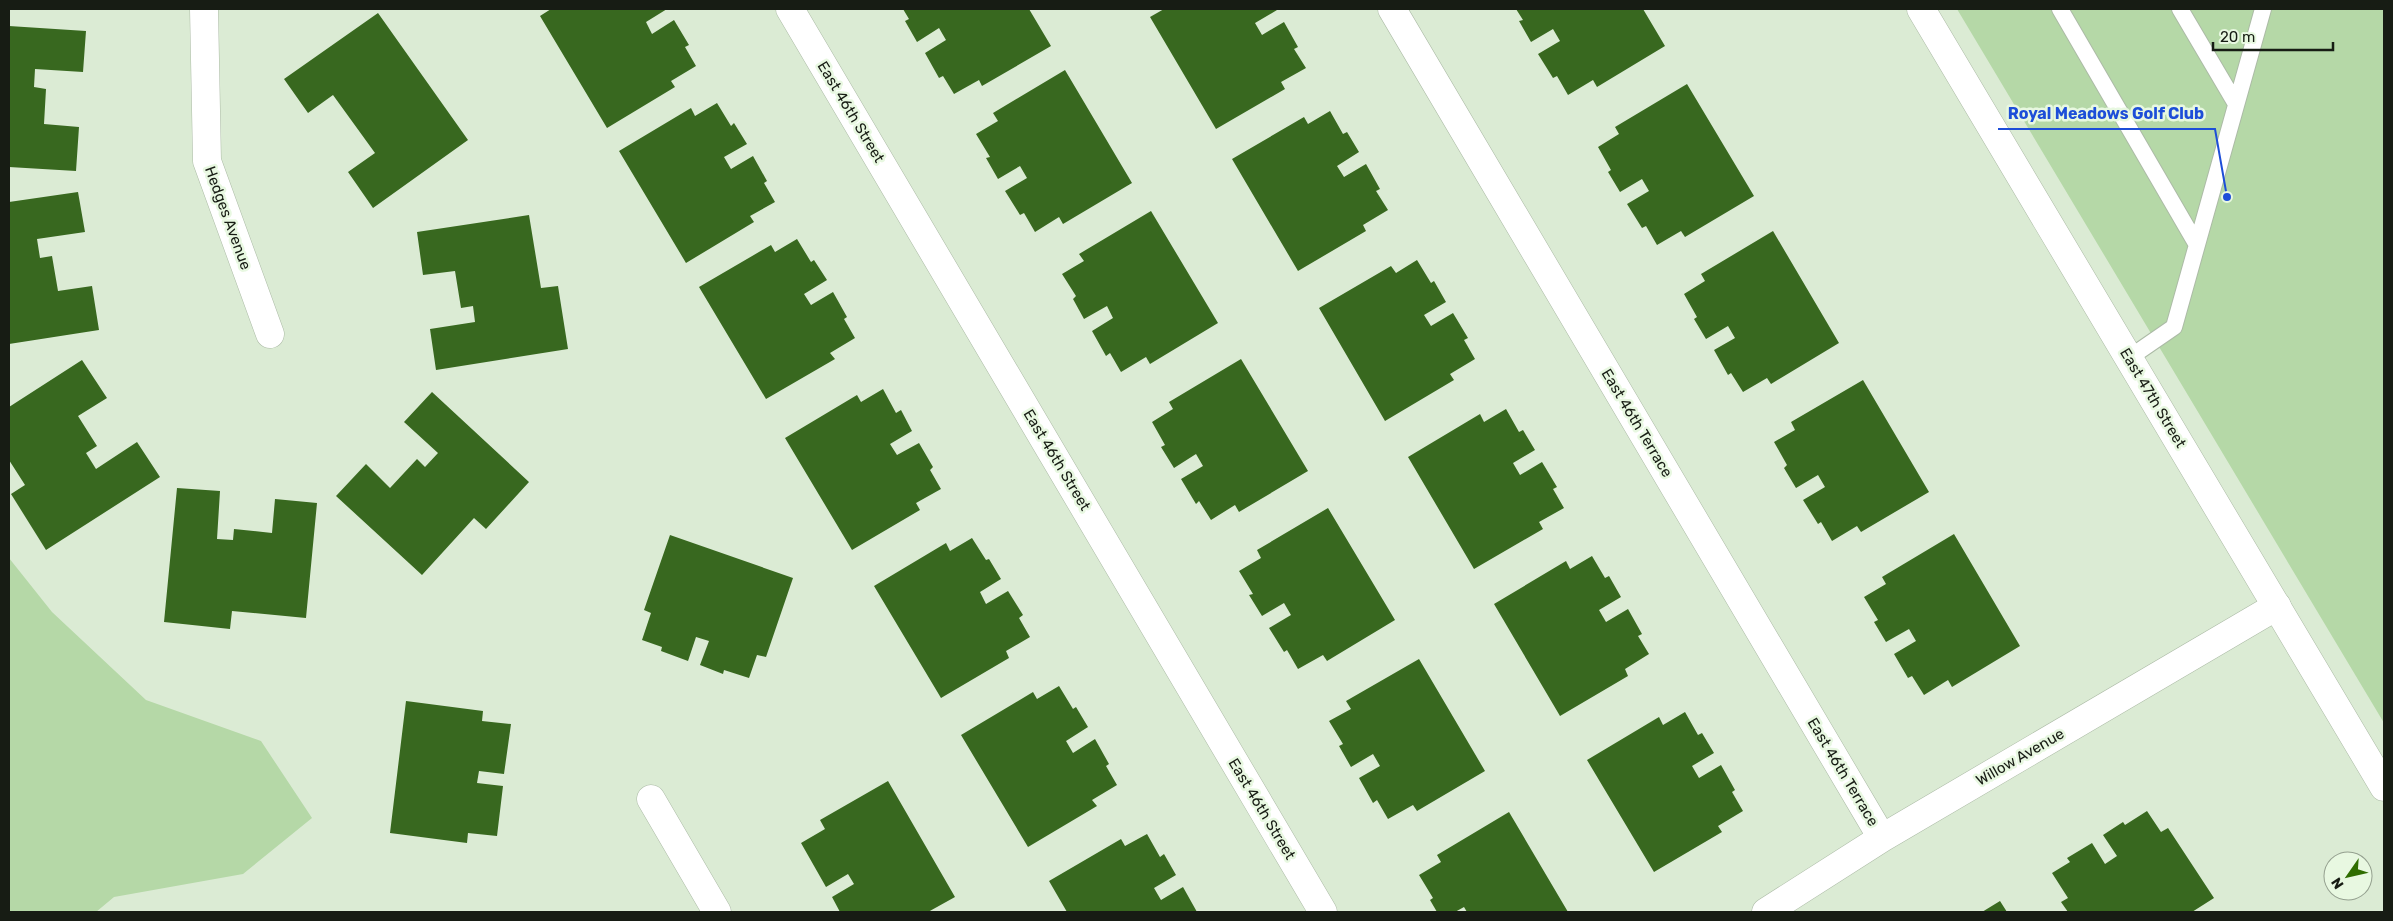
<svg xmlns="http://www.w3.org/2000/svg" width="2393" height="921" font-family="Rubik,sans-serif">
<rect width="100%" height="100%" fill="#dbebd4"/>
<!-- green -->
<path fill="#b5d8a7" d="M1957,9H2384V723Z
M9,558L52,612L146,700L261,741L312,818L243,874L114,897L96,912H9Z"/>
<!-- building -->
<path fill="#38681f" d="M551,9H667L646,22L652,34L674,20L689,45L685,47L696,66L671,81L675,87L607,128L540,16Z
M903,9H1029L1051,46L982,86L979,80L954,94L943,76L939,78L925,53L946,40L939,28L917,42L905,21L909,19Z
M1164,9H1276L1277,10L1255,23L1262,35L1284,22L1298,47L1294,49L1306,68L1281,82L1285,89L1216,129L1150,17Z
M1516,9H1643L1665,46L1597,87L1593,80L1568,95L1557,76L1553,78L1538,54L1560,41L1553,29L1531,42L1519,21L1523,20Z
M378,13L468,140L373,208L348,172L375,153L333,95L308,113L284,79Z
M9,26L86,31L83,72L35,69L34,87L46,89L44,124L79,127L76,171L9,167Z
M1065,70L1132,183L1063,224L1059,217L1035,232L1024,213L1020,215L1005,191L1027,178L1020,166L998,179L986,158L990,157L976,134L998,121L993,113Z
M1687,84L1754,196L1685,237L1681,231L1657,245L1646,226L1642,228L1627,204L1649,191L1642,179L1620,192L1608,172L1611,170L1598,147L1619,134L1615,127Z
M717,103L731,126L734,123L747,144L724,157L731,169L753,156L767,181L764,183L775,202L750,216L754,222L686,263L619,151L691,108L695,116Z
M1330,111L1343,134L1347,132L1359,152L1337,166L1344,177L1366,164L1380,189L1376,191L1388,210L1363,225L1366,231L1298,271L1232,159L1304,117L1308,124Z
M78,192L85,232L37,239L40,258L52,256L58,291L92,286L99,330L9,344V202Z
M1151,211L1218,323L1150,364L1146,357L1121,372L1110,353L1106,356L1092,331L1113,318L1107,306L1084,319L1073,299L1076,296L1062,274L1084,261L1079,254Z
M529,215L541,288L558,286L568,349L436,370L430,329L475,322L473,306L461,308L455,271L423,275L417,232Z
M1773,231L1839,343L1771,384L1767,378L1743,392L1731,373L1728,375L1714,350L1735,338L1728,326L1706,339L1694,319L1697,317L1684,294L1705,281L1701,274Z
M797,239L811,262L814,260L827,280L804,294L811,305L833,292L847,317L844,319L855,338L830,353L835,359L766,399L699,287L771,245L775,252Z
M1417,260L1431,283L1434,281L1446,302L1424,315L1431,326L1453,313L1468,338L1464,340L1475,359L1450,374L1454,380L1385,421L1319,308L1391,266L1396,273Z
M1241,359L1308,471L1239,512L1235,505L1211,520L1199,501L1196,504L1181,479L1203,466L1196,454L1174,468L1161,447L1165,445L1152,422L1173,409L1169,402Z
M82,360L107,398L78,416L97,446L86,453L96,469L137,442L160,477L46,550L11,494L25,485L9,460V407Z
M1863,380L1929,492L1861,532L1857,526L1832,541L1821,522L1818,524L1803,500L1825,487L1818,475L1796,488L1784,468L1787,465L1774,442L1795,430L1791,422Z
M883,389L896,413L901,410L912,431L890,444L897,455L919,443L933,467L930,470L941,489L916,503L920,510L852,550L785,438L857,395L861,402Z
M432,392L529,482L486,529L474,518L422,575L336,496L366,464L390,488L417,459L425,467L438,453L404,422Z
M1506,409L1519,432L1523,430L1535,450L1513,463L1520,475L1542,462L1557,487L1553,489L1564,508L1539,522L1543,529L1474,569L1408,457L1480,414L1484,422Z
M177,488L220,491L217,539L233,540L234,529L272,533L275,499L317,503L306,618L232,611L230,629L164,622Z
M1328,508L1395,620L1327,661L1323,655L1298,669L1287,650L1284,652L1269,628L1291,615L1284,603L1262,616L1249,595L1253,594L1239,571L1261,558L1257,550Z
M1954,534L2020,646L1952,687L1948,680L1924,695L1912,676L1908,678L1894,654L1916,641L1909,629L1886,642L1874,622L1878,620L1864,597L1886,584L1882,577Z
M670,535L793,578L766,657L757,655L749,678L724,670L723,674L700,665L709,641L696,637L688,661L661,651L662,647L642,640L651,613L644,610Z
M972,538L986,560L989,559L1001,579L980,592L986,604L1008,591L1023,615L1019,618L1030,637L1006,651L1009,658L941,698L874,586L946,543L950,551Z
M1592,556L1605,578L1609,576L1621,597L1599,610L1606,622L1628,609L1642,634L1638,636L1649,654L1625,669L1628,676L1560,716L1494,604L1566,561L1570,569Z
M1419,659L1485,771L1417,811L1413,805L1388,819L1377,800L1373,803L1359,778L1380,766L1373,754L1351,767L1339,746L1343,744L1329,721L1351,709L1346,701Z
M1059,686L1073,709L1076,707L1088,727L1066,741L1073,753L1095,739L1109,764L1106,766L1117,785L1092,800L1097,806L1028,847L961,735L1033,692L1037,699Z
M406,701L483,711L482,721L511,724L504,774L479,771L477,783L503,786L497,836L468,833L467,843L390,833Z
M1685,712L1698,735L1702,733L1714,753L1692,766L1699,778L1721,765L1735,790L1732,792L1743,811L1718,826L1722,832L1654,872L1587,760L1659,717L1663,725Z
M888,781L955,897L928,912H840L832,897L854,884L848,874L826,887L801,843L825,829L820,820Z
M2147,811L2161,832L2168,828L2214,898L2192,912H2068L2061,902L2068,898L2052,873L2070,862L2067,858L2092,843L2105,864L2117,856L2103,835L2123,822L2125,825Z
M1509,812L1568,912H1467L1464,907L1455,912H1437L1430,900L1433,898L1419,875L1441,862L1437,855Z
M1147,834L1160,857L1164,854L1176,875L1154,888L1161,900L1183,887L1197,912H1067L1049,881L1121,839L1125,846Z
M2000,901L2007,912H1982Z"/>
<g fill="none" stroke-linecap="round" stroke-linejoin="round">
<defs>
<path id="lane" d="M2060,9L2197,245
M2180,9L2236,104
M2129,358L2174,327L2263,9"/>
<path id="street" d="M204,9L207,161L270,334
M790,9L1323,912
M1392,9L1882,838
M651,799L717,912
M1766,912L1882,838L2277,606"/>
<path id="secondary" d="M1921,9L2384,787"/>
</defs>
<!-- lane casing -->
<use href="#lane" stroke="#acbba6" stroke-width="18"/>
<!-- street casing -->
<use href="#street" stroke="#acbba6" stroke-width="29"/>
<!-- secondary casing -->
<use href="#secondary" stroke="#acbba6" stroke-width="29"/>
<!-- lane -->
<use href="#lane" stroke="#fff" stroke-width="16"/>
<!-- street -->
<use href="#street" stroke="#fff" stroke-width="28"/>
<!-- secondary -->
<use href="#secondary" stroke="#fff" stroke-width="28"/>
</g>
<g text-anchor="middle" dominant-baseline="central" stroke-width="5" stroke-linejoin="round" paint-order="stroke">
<!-- street labels -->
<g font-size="15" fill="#171c14" stroke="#e8f8e1">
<text transform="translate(851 112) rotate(59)">East 46th Street</text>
<text transform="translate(228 218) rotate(70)">Hedges Avenue</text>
<text transform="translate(2153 398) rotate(59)">East 47th Street</text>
<text transform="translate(1637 423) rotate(59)">East 46th Terrace</text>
<text transform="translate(1057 460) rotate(59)">East 46th Street</text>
<text transform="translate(2020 757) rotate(-30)">Willow Avenue</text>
<text transform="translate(1843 772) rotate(59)">East 46th Terrace</text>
<text transform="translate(1262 809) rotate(59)">East 46th Street</text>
</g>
</g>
<!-- callouts -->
<path fill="none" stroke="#1d4ed8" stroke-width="2" d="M2227 197L2215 129H1998"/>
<circle fill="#1d4ed8" stroke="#e8f8e1" stroke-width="2" cx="2227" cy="197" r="5"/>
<g font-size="16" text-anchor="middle" font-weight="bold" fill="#1d4ed8" stroke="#e8f8e1" stroke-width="5" stroke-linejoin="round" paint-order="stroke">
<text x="2106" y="119">Royal Meadows Golf Club</text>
</g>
<!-- border -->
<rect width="2393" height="921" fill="none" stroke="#171c14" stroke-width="20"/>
<!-- north arrow -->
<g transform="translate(2348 876) rotate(236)"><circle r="24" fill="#e8f8e1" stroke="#94a08f"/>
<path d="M0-4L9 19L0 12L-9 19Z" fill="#2f6d00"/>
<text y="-8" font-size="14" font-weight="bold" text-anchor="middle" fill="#171c14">N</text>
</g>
<!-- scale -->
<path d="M2213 42v8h120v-8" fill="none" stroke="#171c14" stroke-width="2.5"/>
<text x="2220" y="42" font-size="15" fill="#171c14" stroke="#e8f8e1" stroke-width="4" paint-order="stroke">20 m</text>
</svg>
